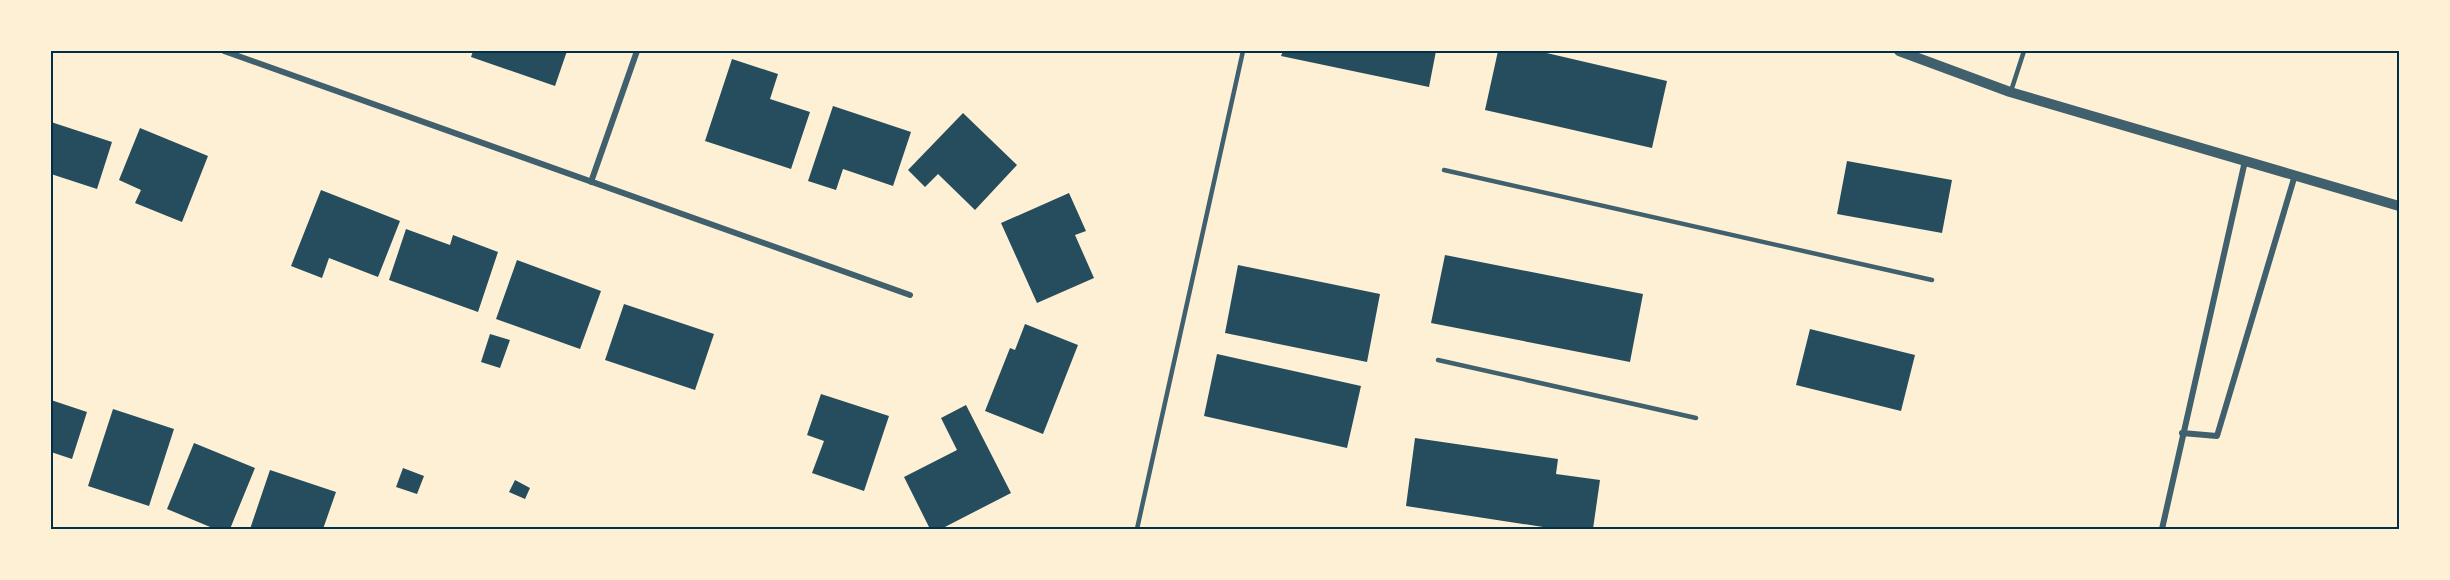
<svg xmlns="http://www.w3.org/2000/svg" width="2450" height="580" font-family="Arial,sans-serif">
<rect width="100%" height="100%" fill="#fdf0d5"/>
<!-- building -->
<path fill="#264d5e" d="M473,51H567L555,86L471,57Z
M1283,51H1436L1429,87L1281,56Z
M1498,51H1538L1667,81L1652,148L1485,110Z
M732,59L778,74L770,99L810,112L791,169L705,141Z
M833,106L911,132L893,186L843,169L836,190L808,181Z
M963,113L1017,165L975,210L938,174L925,187L908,170Z
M51,122L112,142L97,189L51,174Z
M140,128L208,156L182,222L135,203L141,190L119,180Z
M1847,161L1952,180L1942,233L1837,214Z
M321,190L400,221L378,277L329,258L322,278L291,266Z
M1069,193L1086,231L1075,235L1094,278L1037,303L1001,223Z
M406,229L450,245L453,235L498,252L478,312L389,280Z
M1445,255L1643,294L1630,362L1431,323Z
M517,260L601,291L580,349L496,319Z
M1238,265L1380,294L1367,362L1225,333Z
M624,304L714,334L695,390L605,360Z
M1025,324L1078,345L1043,434L985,411L1010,348L1015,350Z
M1810,329L1915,355L1901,411L1796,385Z
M490,334L510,340L500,368L481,362Z
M1217,354L1361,386L1347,448L1204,416Z
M821,394L889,416L864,491L812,473L824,441L807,435Z
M51,400L87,412L72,459L51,452Z
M966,405L1011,493L941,529H930L904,477L957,450L941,418Z
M113,409L174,429L149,506L88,486Z
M1415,438L1558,459L1556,474L1600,480L1593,529H1556L1406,506Z
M194,443L255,468L230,529H215L167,509Z
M403,468L424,476L417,494L396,487Z
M270,470L336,492L323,529H250Z
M515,480L530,488L525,499L509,492Z"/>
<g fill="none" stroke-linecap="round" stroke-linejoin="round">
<!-- service -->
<path stroke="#3f606c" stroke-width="4.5" d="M2011,91L2024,51
M1444,170L1932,280
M1438,360L1696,418
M1137,529L1243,51"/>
<!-- minor -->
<path stroke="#3f606c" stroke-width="6" d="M224,51L910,295
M591,182L637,51
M2182,433L2217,436L2295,175
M2162,529L2245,161"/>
<!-- tertiary -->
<path stroke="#3f606c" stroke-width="10" d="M1899,51L2010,92L2399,206"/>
</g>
<!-- border -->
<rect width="2450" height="580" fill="none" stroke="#fdf0d5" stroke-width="105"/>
<rect x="52" y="52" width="2346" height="476" fill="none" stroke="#003049" stroke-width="2"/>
</svg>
